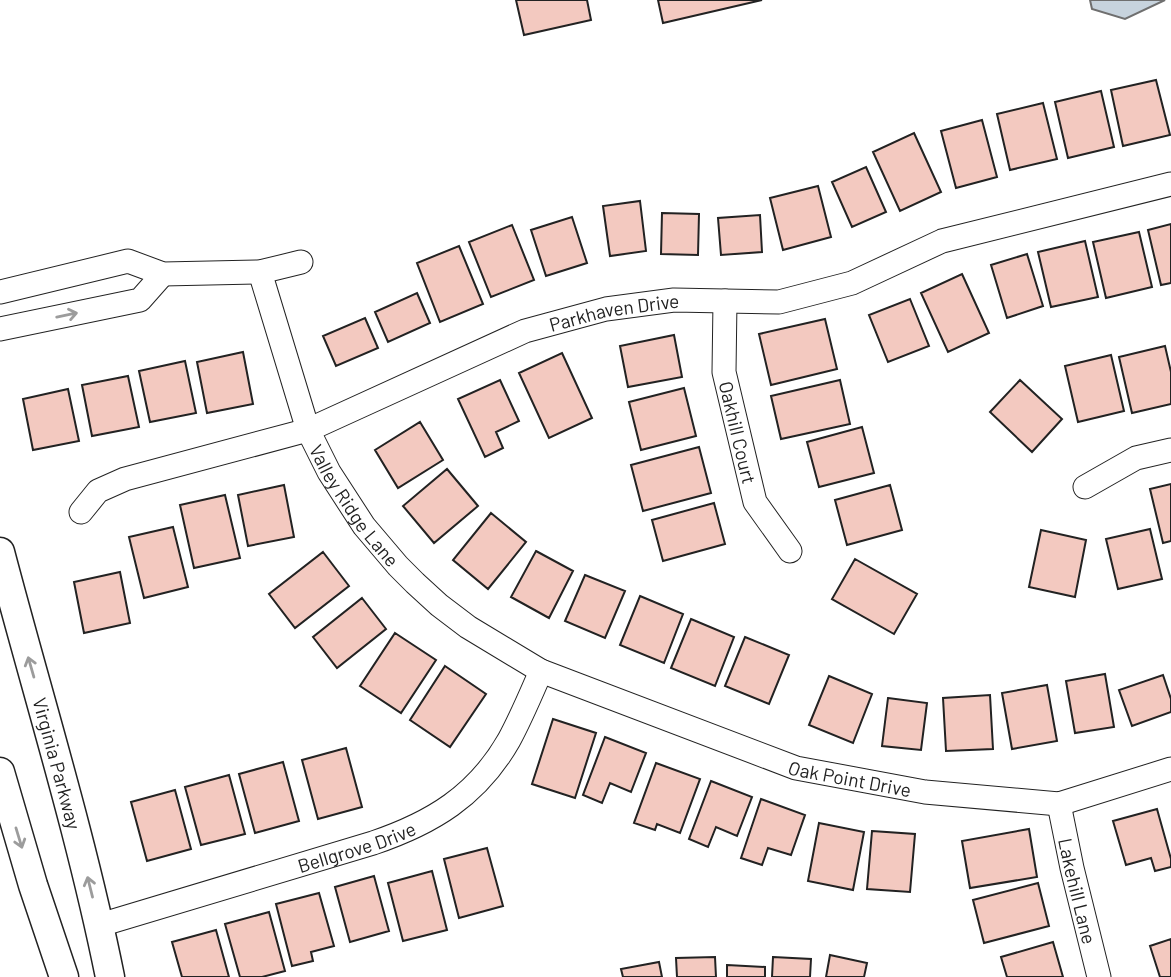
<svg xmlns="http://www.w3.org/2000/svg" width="1171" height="977" font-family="Barlow,sans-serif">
<rect width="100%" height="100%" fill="#fff"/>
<!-- water -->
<path fill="#c7d3dd" stroke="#6f6f6f" stroke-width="2" d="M1090,0H1165L1125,19L1092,9Z"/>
<!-- building -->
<path fill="#f3c9c0" stroke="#222" stroke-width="2" d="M516,0H587L591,20L524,35Z
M658,0H762L663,23Z
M1156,80L1170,135L1123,146L1111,90Z
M1101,91L1114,147L1068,158L1055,102Z
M1043,103L1057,159L1010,170L997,114Z
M982,120L997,177L956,188L941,131Z
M914,133L941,192L900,211L873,152Z
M866,167L886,212L852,227L832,182Z
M818,186L831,237L783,250L770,198Z
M640,201L646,251L610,256L603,206Z
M662,213L699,214L698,255L661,254Z
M760,215L762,252L721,255L718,218Z
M572,217L587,263L546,276L531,230Z
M1171,224V283L1161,285L1148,230Z
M512,225L534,280L491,297L469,242Z
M1139,232L1152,287L1106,298L1093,242Z
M1085,241L1098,297L1051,307L1038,252Z
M459,246L483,304L440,322L417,263Z
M1027,254L1043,306L1007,318L991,265Z
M962,274L989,333L948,352L921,293Z
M417,293L430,323L388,342L375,312Z
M910,299L929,346L888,362L869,315Z
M365,318L378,348L336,366L323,336Z
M825,319L837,369L771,385L759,334Z
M674,335L682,377L628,387L620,346Z
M1165,346L1171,372V404L1132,413L1119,357Z
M243,352L253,404L207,413L197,362Z
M562,353L592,418L549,438L519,373Z
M1111,355L1124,411L1078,422L1065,366Z
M185,361L196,413L150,422L139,371Z
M128,376L139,427L92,436L82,385Z
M500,380L519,421L496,432L503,448L485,457L458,399Z
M840,380L850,424L781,439L771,396Z
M1020,380L1062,419L1032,452L990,412Z
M684,388L696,436L641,450L629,402Z
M68,389L79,441L33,450L23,399Z
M420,422L443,460L398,488L375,450Z
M862,427L874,473L819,487L807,442Z
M699,447L711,493L643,511L631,465Z
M447,469L478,506L434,543L403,506Z
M1171,484V541L1163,543L1150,489Z
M284,485L294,537L248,546L238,495Z
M890,485L902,530L847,545L835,500Z
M225,495L240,558L194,568L180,505Z
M714,503L725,544L663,561L652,520Z
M491,513L526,542L488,589L453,560Z
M173,527L188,587L144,598L129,537Z
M1150,529L1162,579L1118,589L1106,539Z
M1041,530L1086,540L1075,597L1029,587Z
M536,551L573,571L549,618L511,597Z
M323,552L349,586L295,628L269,594Z
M855,559L917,594L894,634L832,599Z
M120,572L130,623L84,633L74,582Z
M585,575L625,591L605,638L565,621Z
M640,596L683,614L664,663L620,645Z
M362,598L386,629L337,668L313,637Z
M691,619L734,637L715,686L671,668Z
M395,633L436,660L401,713L360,686Z
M745,637L789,655L769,704L725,686Z
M445,666L486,694L450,747L410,720Z
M1105,674L1114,727L1075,733L1066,681Z
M1163,675L1171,699V712L1132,726L1119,690Z
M829,676L872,694L853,743L809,725Z
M1047,685L1057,741L1012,749L1002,693Z
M990,695L993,749L946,751L943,698Z
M888,698L927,703L921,750L882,746Z
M553,719L596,733L575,798L532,784Z
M605,737L646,753L631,792L610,783L602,803L583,795Z
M346,748L362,807L318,819L302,760Z
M283,762L299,821L255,833L239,774Z
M656,763L700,779L680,833L657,824L655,830L634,823Z
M229,775L245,834L201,845L185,787Z
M711,781L752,797L737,836L716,827L708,847L689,839Z
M175,790L191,849L147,861L131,802Z
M761,799L805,815L791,855L768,848L762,865L741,858Z
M1157,809L1171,859V867L1155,871L1151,858L1126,865L1113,821Z
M819,823L864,832L853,890L808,881Z
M1029,829L1037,877L970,888L962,841Z
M872,831L915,834L910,892L867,889Z
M487,848L503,906L459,918L444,859Z
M432,871L447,930L403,941L388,883Z
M374,876L389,931L350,942L335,887Z
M1038,883L1049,926L984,943L973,900Z
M319,893L334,946L311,952L313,961L292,966L276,904Z
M269,912L285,971L262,977H240L225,924Z
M216,930L229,977H182L172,942Z
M1171,939V977H1160L1150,946Z
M1053,942L1063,977H1007L1001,957Z
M830,955L867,963L864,977H826Z
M715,957L716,977H677L676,958Z
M773,957L811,959L810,977H772Z
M659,962L662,977H623L621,969Z
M727,965L765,967V977H727Z"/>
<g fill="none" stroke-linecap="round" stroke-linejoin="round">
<defs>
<g id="minor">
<path id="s1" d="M260,272L308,430L329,472L364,526L398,566L415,583L439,605L468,627L541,671L796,768L925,792L1059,804L1171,769"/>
<path d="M0,292L128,261L163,274L260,272L301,262"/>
<path id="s2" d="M725,301L724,372L755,502L790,551"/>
<path d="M0,329L140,300L163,274"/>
<path d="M1085,487L1136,458L1171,450"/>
<path id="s3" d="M81,512L98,491L125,479L308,430L525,331L606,309L674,300L779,302L852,283L942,241L1171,184"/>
<path id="s4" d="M1059,804L1072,868L1099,977"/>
<path id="s5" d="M100,925L373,843C432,823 477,796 509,740C521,718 531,694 541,671"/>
</g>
<g id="major">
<path id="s6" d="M0,552C37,693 81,833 110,977"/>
<path d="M0,772L33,885L64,977"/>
</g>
</defs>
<!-- minor casing -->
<use href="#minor" stroke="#222" stroke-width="25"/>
<!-- major casing -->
<use href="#major" stroke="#222" stroke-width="31"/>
<!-- minor -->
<use href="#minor" stroke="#fff" stroke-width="23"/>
<!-- major -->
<use href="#major" stroke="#fff" stroke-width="28"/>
</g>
<!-- one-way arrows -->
<defs><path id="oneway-shaft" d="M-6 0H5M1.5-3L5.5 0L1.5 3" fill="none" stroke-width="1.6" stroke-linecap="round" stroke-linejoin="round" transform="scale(1.75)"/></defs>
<g stroke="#9c9c9c">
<use href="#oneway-shaft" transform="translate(67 315) rotate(-12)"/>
<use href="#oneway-shaft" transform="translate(31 667) rotate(-106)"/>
<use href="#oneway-shaft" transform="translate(19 838) rotate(73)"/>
<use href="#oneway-shaft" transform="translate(90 887) rotate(-104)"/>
</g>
<g text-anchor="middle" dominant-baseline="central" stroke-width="5" stroke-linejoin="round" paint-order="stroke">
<!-- street labels -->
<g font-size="19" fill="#222" stroke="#fff">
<text stroke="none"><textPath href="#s3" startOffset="576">Parkhaven Drive</textPath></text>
<text stroke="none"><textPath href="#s2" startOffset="133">Oakhill Court</textPath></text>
<text stroke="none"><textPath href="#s1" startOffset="254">Valley Ridge Lane</textPath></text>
<text stroke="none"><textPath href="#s6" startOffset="219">Virginia Parkway</textPath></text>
<text stroke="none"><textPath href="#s1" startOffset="835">Oak Point Drive</textPath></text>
<text stroke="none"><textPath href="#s5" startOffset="268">Bellgrove Drive</textPath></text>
<text stroke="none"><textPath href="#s4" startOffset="89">Lakehill Lane</textPath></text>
</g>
</g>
</svg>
